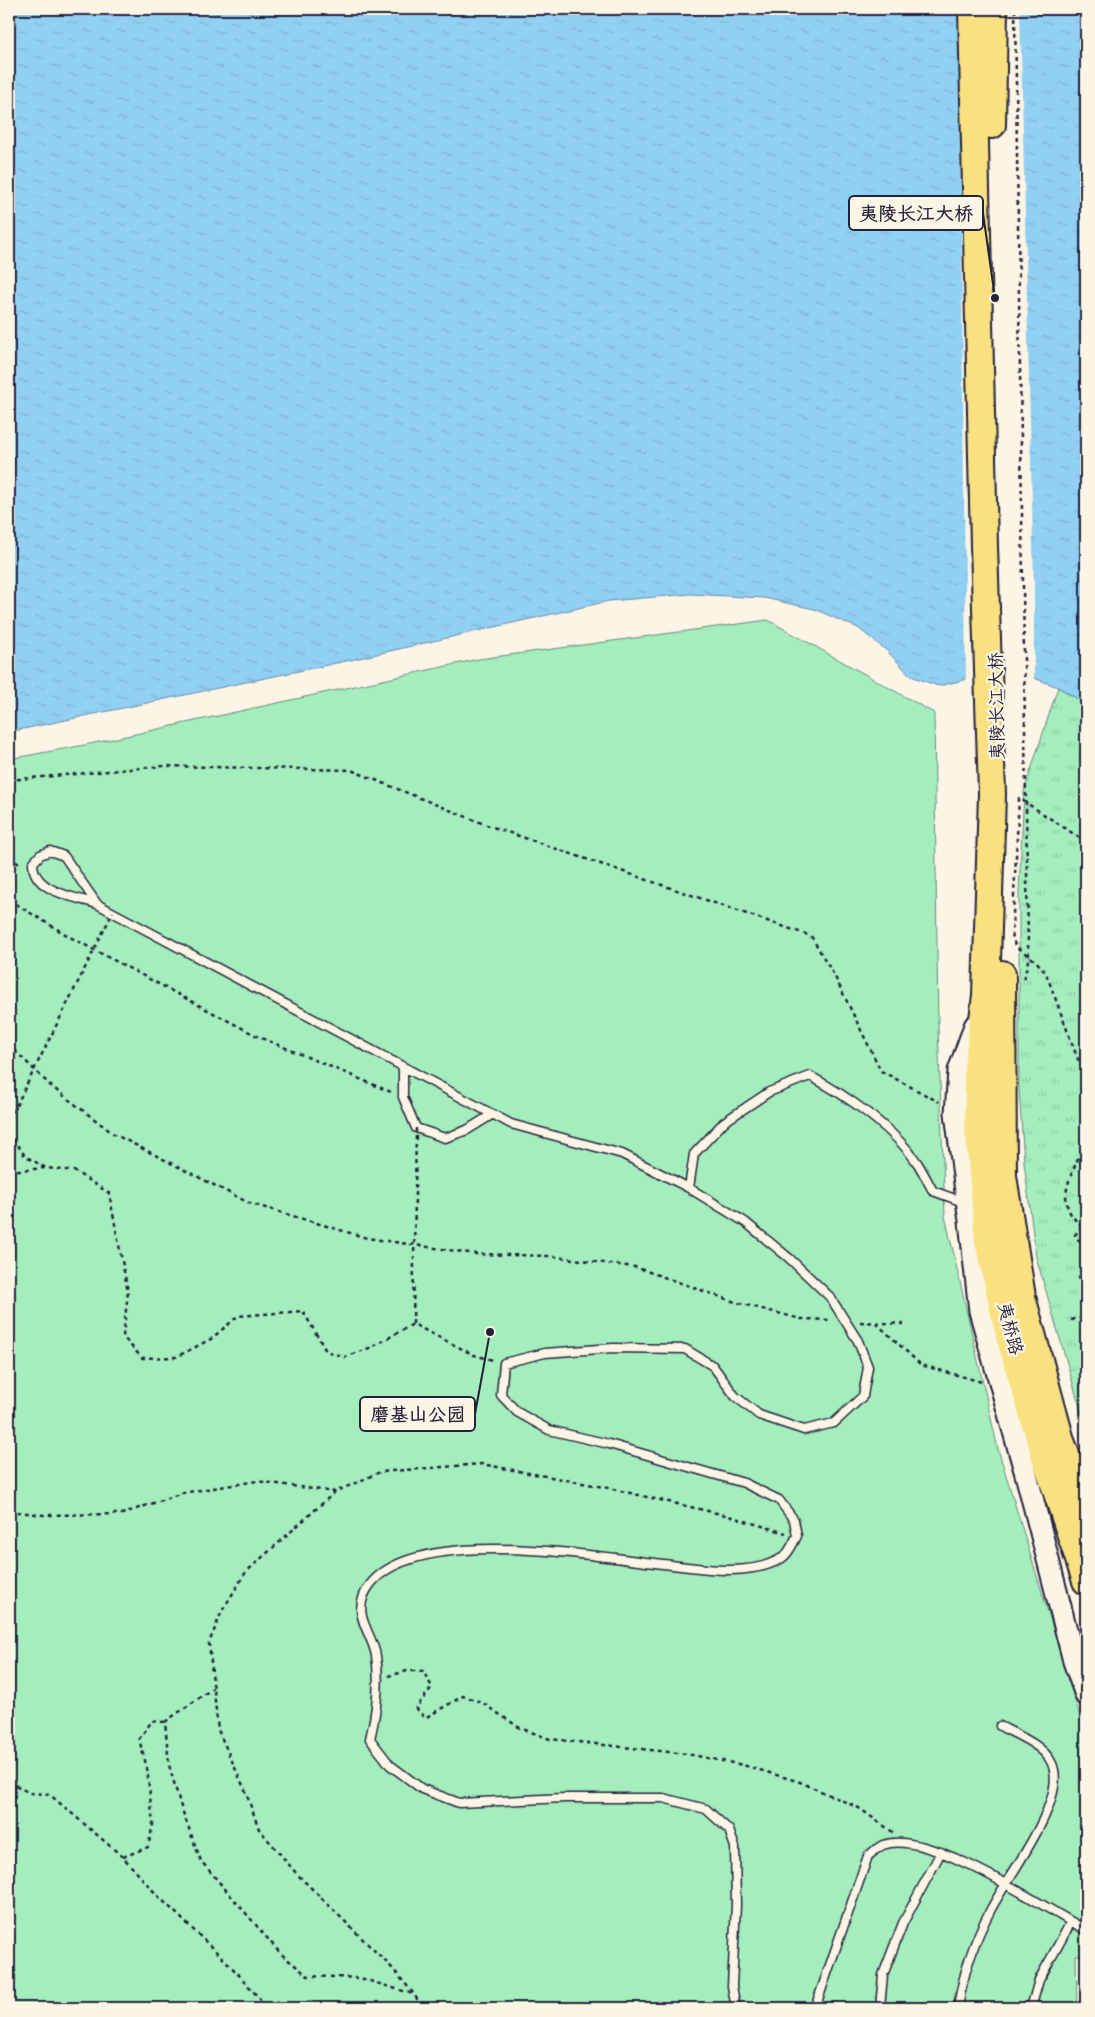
<svg xmlns="http://www.w3.org/2000/svg" width="1095" height="2017" font-family="'Gochi Hand','LXGW WenKai TC',sans-serif">
<defs>
<pattern id="grass-tufts" width="24" height="20" patternUnits="userSpaceOnUse" patternTransform="scale(1.25)"><rect width="24" height="20" fill="#a4eebd"/><path d="M3 7l-1-3M5 7V3M7 7l1-3M15 17l-1-3M17 17v-4M19 17l1-3" fill="none" stroke="#8dcca3"/></pattern>
<pattern id="water-ripples" width="26" height="14" patternUnits="userSpaceOnUse" patternTransform="scale(1.25)"><rect width="26" height="14" fill="#91d0f2"/><path d="M2 4q2-2 4 0t4 0M15 11q2-2 4 0t4 0" fill="none" stroke="#7db2d0"/></pattern>
</defs>
<rect width="100%" height="100%" fill="#fcf5e5"/>
<filter id="ink" filterUnits="userSpaceOnUse"><feTurbulence type="fractalNoise" baseFrequency=".02" numOctaves="2"/><feDisplacementMap in="SourceGraphic" scale="10" xChannelSelector="R" yChannelSelector="G"/><feConvolveMatrix kernelMatrix="1 2 1 2 8 2 1 2 1" color-interpolation-filters="sRGB"/></filter>
<g filter="url(#ink)">
<!-- grass -->
<path fill="url(#grass-tufts)" stroke="#63887c" d="M1058,687L1086,704V1428L1036,1257L1024,1162L1019,1089V891L1024,791Z"/>
<!-- park -->
<path fill="#a4eebd" stroke="#63887c" d="M768,620L934,713L938,1027L945,1216L998,1449L1086,1736V1956L1076,1955L1077,2008H9V759L85,745L479,659Z"/>
<!-- water -->
<path fill="url(#water-ripples)" stroke="#658aa9" d="M9,9H1086V704L1058,687L1021,673L973,678L938,686L911,676L887,651L858,628L814,609L764,598L690,594L609,601L346,661L9,732Z"/>
<!-- pier -->
<path fill="#fcf5e5" d="M959,9H1020L1034,588V680L1021,675L966,682Z"/>
<g fill="none" stroke-linecap="round" stroke-linejoin="round">
<defs>
<path id="lane" d="M97,904L64,856L50,851L40,855L33,863C33,892 75,897 97,904L511,1124L622,1154L689,1188L745,1222L789,1258L830,1297L858,1341L868,1367L863,1396L834,1423L804,1430L759,1415L735,1396L713,1366L685,1349L613,1348L545,1353L504,1363L501,1395L517,1412L549,1430L609,1444L744,1483L779,1500L794,1520L797,1536C793,1543 789,1554 782,1558C748,1579 693,1567 655,1563C591,1556 396,1522 364,1595C354,1618 373,1635 376,1656C380,1682 376,1714 370,1739L390,1765L422,1789L459,1803L564,1798H663L706,1809L729,1830L735,1847L736,1905L732,1986L736,2008
M403,1068V1097L416,1128L445,1138L467,1130L493,1114
M689,1188L694,1154L724,1122L769,1092L810,1076C846,1095 895,1129 918,1164C923,1172 928,1182 933,1191L966,1203
M815,2008L868,1856C872,1853 878,1847 883,1845C928,1828 1044,1908 1086,1930
M880,2008L883,1975L903,1923L941,1852
M958,2008C963,1974 974,1941 990,1911C1008,1876 1062,1807 1054,1770C1050,1747 1018,1736 1000,1726
M1031,2008L1039,1980L1071,1922"/>
<path id="secondary" d="M968,1203L980,1311L1026,1474L1074,1661L1086,1695
M969,1215L956,1113L959,1071L975,1026"/>
<path id="highway" d="M972,9L984,546L992,794L986,995L977,1068L978,1126L988,1241L1009,1336L1047,1463L1086,1581
M992,125L994,9
M1002,974L1003,1176L1022,1297L1061,1441L1086,1509"/>
</defs>
<!-- lane casing -->
<use href="#lane" stroke="#22223b" stroke-width="11"/>
<!-- secondary casing -->
<use href="#secondary" stroke="#22223b" stroke-width="25"/>
<!-- highway casing -->
<use href="#highway" stroke="#22223b" stroke-width="30"/>
<!-- path -->
<path stroke="#22223b" stroke-width="2.5" stroke-dasharray="4 4" stroke-linecap="butt" d="M9,780L164,766L351,770L484,824L811,936L835,977L881,1071L939,1102
M1086,842L1019,798L1012,934L1015,946L1036,961L1046,973L1077,1057L1086,1074
M9,857L22,866
M9,900L70,937L257,1036L391,1092
M1024,979L1029,956L1028,945
M9,1045L51,1086L114,1134L249,1203L367,1238L476,1254L549,1256L635,1267L735,1302L801,1319L832,1320
M9,1132L25,1156L46,1168L74,1171L109,1193L128,1292L123,1337L142,1358L176,1357L211,1339L238,1316L303,1311L326,1351L345,1357L372,1347L413,1324L474,1355L493,1360
M1086,1135C1079,1169 1045,1201 1086,1229
M9,1171L45,1168
M1082,1226L1075,1235L1085,1249L1079,1278L1086,1284
M1071,1320L1086,1317
M860,1322L905,1324
M876,1323L921,1365L982,1382
M335,1492L246,1572L222,1611L209,1643L218,1730L245,1790L259,1829L296,1873L392,1968L414,1994L422,2008
M9,1511L44,1515L122,1514L182,1493L257,1481L335,1492L380,1472L481,1464L604,1487L725,1515L786,1533
M388,1676L407,1671H423L432,1687L416,1708L425,1718L463,1696L481,1702L520,1728L550,1739L687,1754L743,1765L800,1782L859,1808L894,1833
M165,1722L213,1688
M9,1781L29,1793L49,1794L123,1857L157,1895L229,1964L268,2008
M123,1857L148,1847L153,1824L147,1768L139,1739L152,1721L165,1722L169,1765L181,1807L201,1861L280,1953L308,1976L360,1978L413,1994"/>
<!-- lane -->
<use href="#lane" stroke="#fcf5e5" stroke-width="8"/>
<!-- secondary -->
<use href="#secondary" stroke="#fcf5e5" stroke-width="21"/>
<!-- highway -->
<use href="#highway" stroke="#f9e181" stroke-width="26"/>
<!-- path-bridge -->
<path stroke="#22223b" stroke-width="2.5" stroke-dasharray="4 4" stroke-linecap="butt" d="M1015,9L1028,945
M9,1120L113,912
M413,1324L416,1128"/>
</g>
</g>
<g text-anchor="middle" dominant-baseline="central" stroke-width="4.5" stroke-linejoin="round" paint-order="stroke">
<!-- street labels -->
<g font-size="18" fill="#22223b" stroke="#fcf5e5">
<text transform="translate(999 706) rotate(-91)">夷陵长江大桥</text>
<text transform="translate(1008 1329) rotate(76)">夷桥路</text>
</g>
</g>
<!-- callouts -->
<path fill="none" stroke="#22223b" stroke-width="2" d="M995 298L983 213M490 1332L475 1414"/>
<g fill="#22223b" stroke="#fcf5e5" stroke-width="2">
<circle cx="995" cy="298" r="5"/>
<circle cx="490" cy="1332" r="5"/>
</g>
<g fill="#fcf5e5" stroke="#22223b" stroke-width="2">
<rect x="849" y="196" width="134" height="34" rx="5"/>
<rect x="360" y="1397" width="115" height="34" rx="5"/>
</g>
<g font-size="19" text-anchor="middle" font-weight="bold" fill="#22223b">
<text x="916" y="220">夷陵长江大桥</text>
<text x="418" y="1421">磨基山公园</text>
</g>
<!-- margin -->
<rect width="1095" height="2017" fill="none" stroke="#fcf5e5" stroke-width="30"/>
<rect x="15" y="15" width="1065" height="1987" fill="none" stroke="#22223b" stroke-width="2" filter="url(#ink)"/>
</svg>
